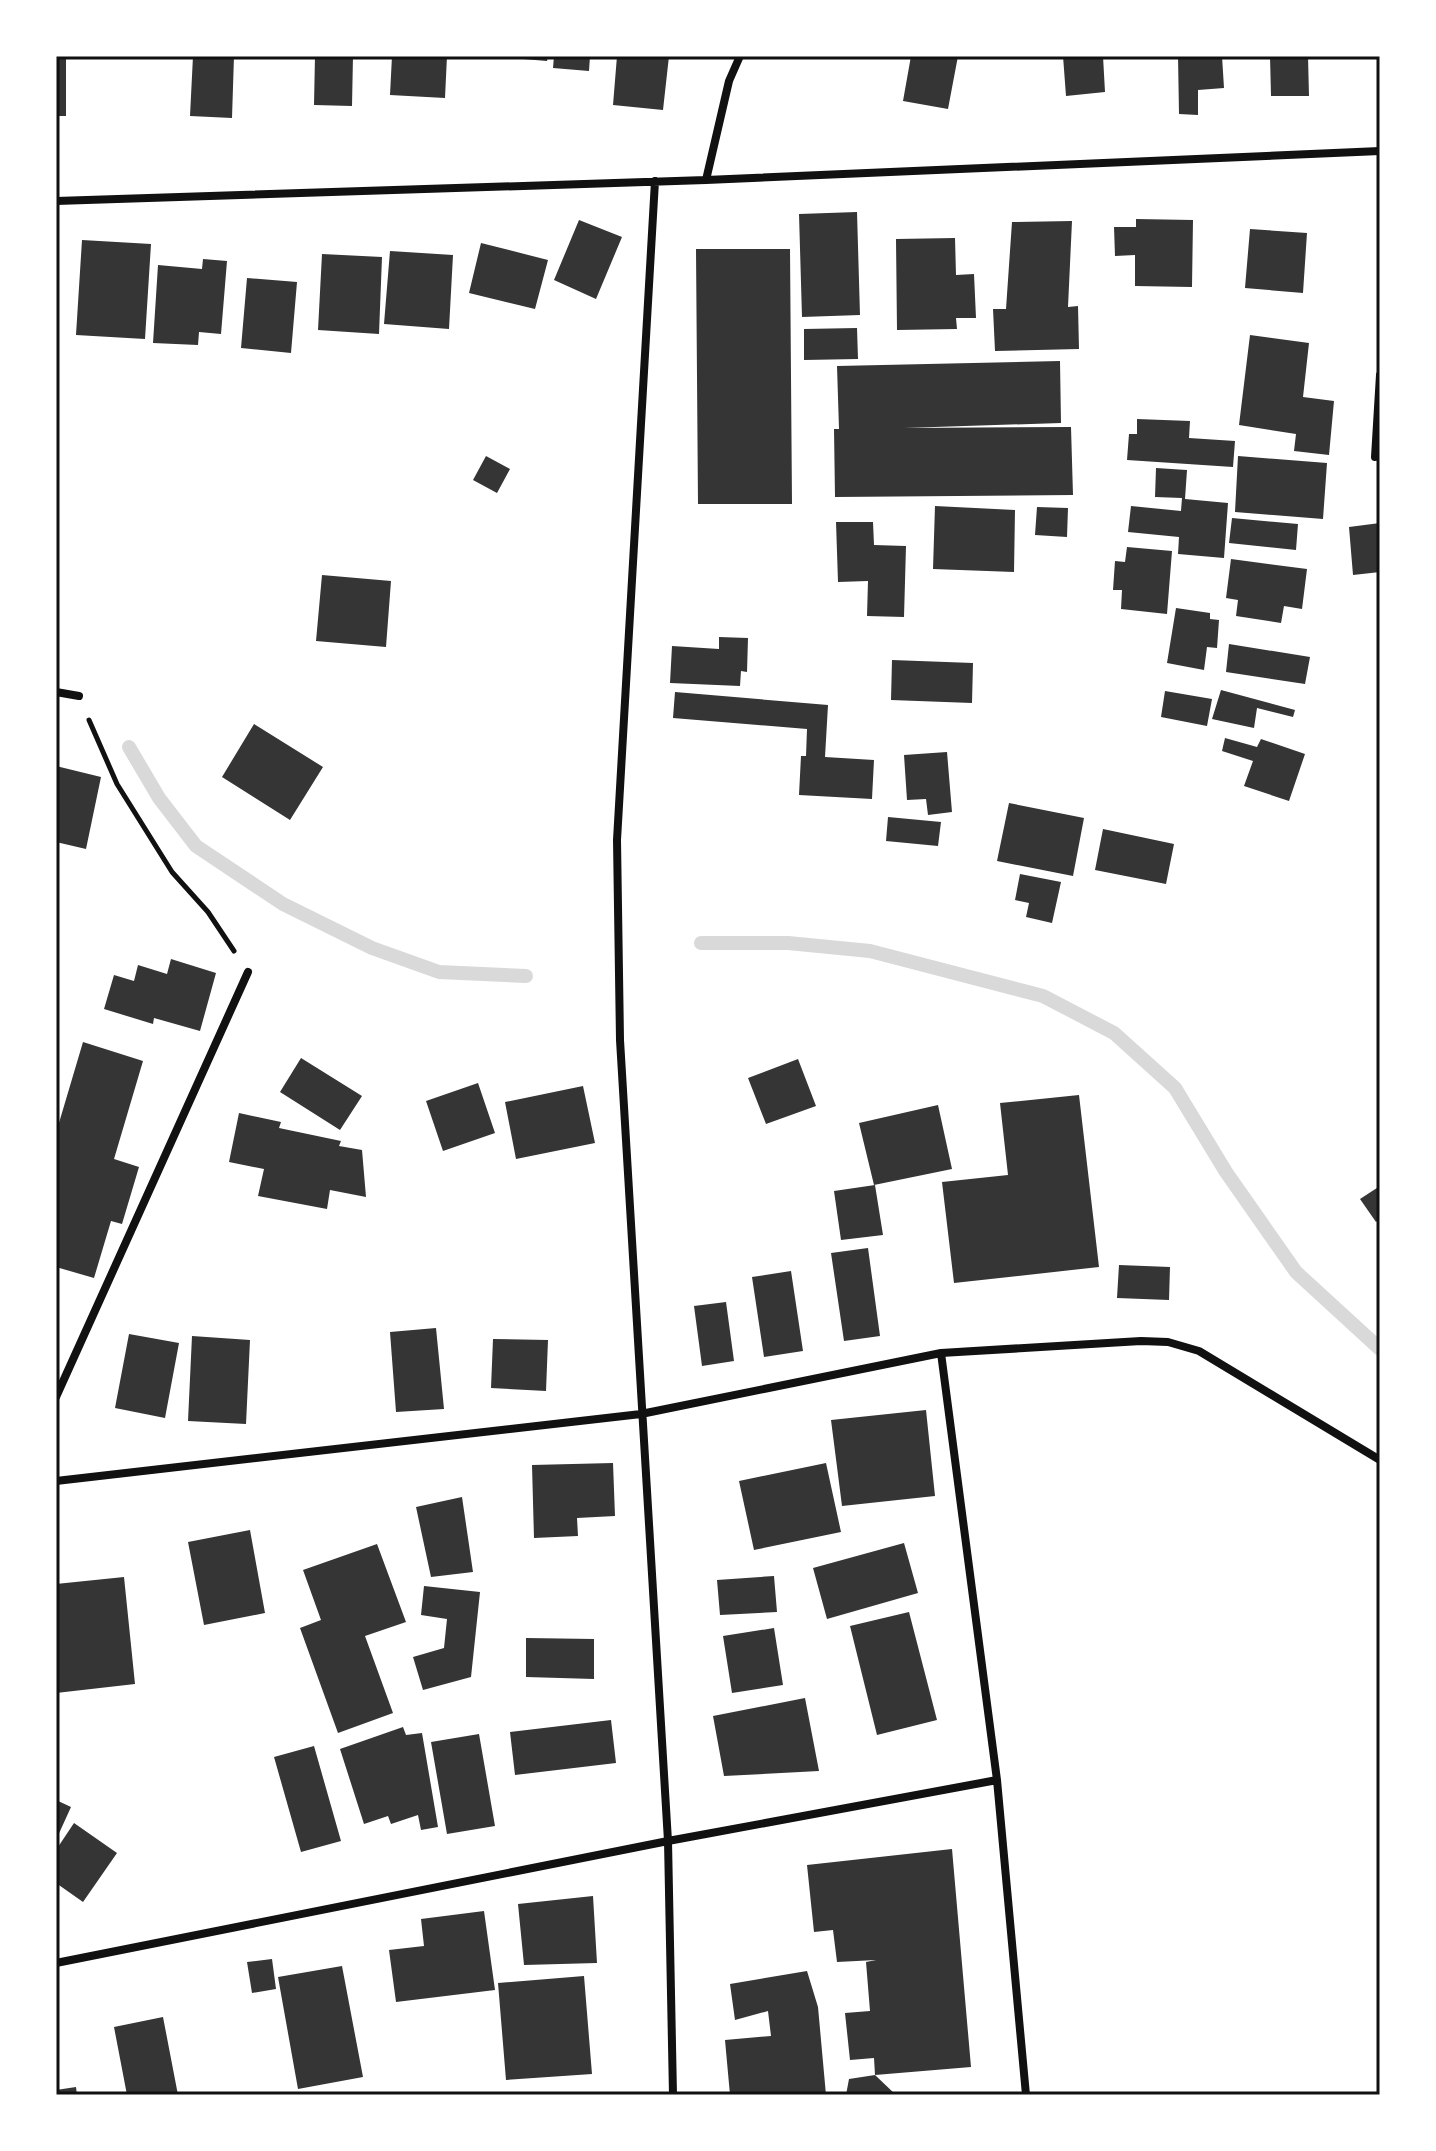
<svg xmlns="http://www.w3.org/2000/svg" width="1436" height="2151" font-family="'Source Sans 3',sans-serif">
<rect width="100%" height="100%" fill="#fff"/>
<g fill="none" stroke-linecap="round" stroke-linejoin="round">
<!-- stream -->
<path stroke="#d9d9d9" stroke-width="14" d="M129,747L159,798L196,846L283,904L372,948L439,972L526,976
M701,943H788L870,951L1043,996L1114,1033L1175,1088L1226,1172L1296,1272L1380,1349"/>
</g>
<!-- building -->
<path fill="#353535" d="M56,56H66V116H56Z
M193,56H234L232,118L190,116Z
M315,56H353L352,106L314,105Z
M392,56H447L445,98L390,95Z
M523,56H548L547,61L523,59Z
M554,56H590L589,71L553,68Z
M617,56H669L663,110L613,105Z
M911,56H958L948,109L903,101Z
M1063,56H1103L1105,92L1066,96Z
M1178,56H1222L1224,88L1198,90V115L1179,114Z
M1270,56H1308L1309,96H1271Z
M857,212L860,315L802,317L799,214Z
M1136,219L1193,220L1192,287L1135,286V255L1115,256L1114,227H1136Z
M579,220L622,237L596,299L554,280Z
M1072,221L1068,307L1078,306L1079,349L995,351L993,309H1006L1012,222Z
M1250,229L1307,233L1303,293L1245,288Z
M955,238L956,275L974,274L976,318H956L957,329L897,330L896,239Z
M82,240L151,244L145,339L76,335Z
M481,243L548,260L535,309L469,293Z
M696,249H790L792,504H698Z
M390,251L453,255L449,329L384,324Z
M322,254L382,257L379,334L318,330Z
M203,259L227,261L221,334L199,332L198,345L153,343L158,265L202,269Z
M247,278L297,282L291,353L241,348Z
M857,328L858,359L804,360V329Z
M1250,335L1309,343L1303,397L1334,401L1329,455L1294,451L1296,434L1239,425Z
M1060,361L1061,423L904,428L1071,427L1073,495L835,497L834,429H839L837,366Z
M1137,419L1190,421L1189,438L1235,441L1233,467L1127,460L1129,434H1137Z
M486,456L510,469L497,493L473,480Z
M1238,456L1327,463L1323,519L1235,512Z
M1156,468L1187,470L1185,499L1228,503L1224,558L1178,554L1179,537L1128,532L1131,506L1181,511L1182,498L1155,497Z
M935,506L1015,510L1014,572L933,569Z
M1037,507L1068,508L1067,537L1035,535Z
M1232,518L1298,524L1296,550L1229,543Z
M836,522H873L874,545L906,546L904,617L867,616L868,581L838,582Z
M1380,523V572L1353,575L1349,527Z
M1127,547L1172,551L1167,614L1121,609L1122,590H1113L1115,561L1125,562Z
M1231,559L1307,569L1302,609L1284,606L1281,623L1236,616L1238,600L1226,598Z
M322,575L391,581L386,647L316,641Z
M1176,608L1210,613V619L1219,620L1217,648L1207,647L1204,670L1167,663Z
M719,637L748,638L747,672L741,671L740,686L670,683L672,646L719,649Z
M1229,644L1310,657L1305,684L1226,672Z
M892,660L973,663L972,703L891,700Z
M1221,690L1295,710L1293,717L1257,708L1254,728L1212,719Z
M1165,691L1212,699L1207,726L1161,717Z
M675,692L828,705L825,757L874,760L872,799L799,795L801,756H806L807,729L673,718Z
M254,724L323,767L290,820L222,777Z
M1225,738L1257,747L1261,739L1305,754L1289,801L1244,786L1253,761L1222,751Z
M947,752L952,812L928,815L926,799L907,800L904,755Z
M56,766L101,777L86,849L56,842Z
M1009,803L1084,818L1073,876L997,861Z
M888,817L941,822L938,846L886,841Z
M1103,829L1174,844L1166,884L1095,870Z
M1020,874L1061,882L1052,923L1026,917L1029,903L1015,900Z
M171,959L216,973L200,1031L154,1018L153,1024L104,1009L114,975L134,981L138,965L167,974Z
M83,1042L143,1061L114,1159L139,1167L122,1224L111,1221L94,1278L56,1267V1133Z
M301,1058L362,1096L340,1130L280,1092Z
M798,1059L816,1106L766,1124L748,1078Z
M478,1083L495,1133L443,1151L426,1101Z
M583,1086L595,1143L516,1159L505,1102Z
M1079,1095L1099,1267L954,1283L942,1182L1008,1175L1000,1103Z
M938,1105L952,1169L874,1185L859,1123Z
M239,1113L281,1122L279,1128L341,1141L339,1146L362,1150L366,1197L330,1190L327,1209L258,1196L264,1169L229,1162Z
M875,1185L883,1235L841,1240L834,1191Z
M1380,1186V1219L1376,1222L1360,1199Z
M868,1248L880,1336L844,1341L831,1253Z
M1119,1265L1170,1267L1169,1300L1117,1298Z
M791,1271L803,1351L764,1357L752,1277Z
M726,1302L734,1361L702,1366L694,1306Z
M436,1328L444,1409L396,1412L390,1332Z
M129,1334L179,1343L165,1418L115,1408Z
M192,1336L250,1340L246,1424L188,1421Z
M493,1339L548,1340L546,1391L491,1388Z
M926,1410L935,1496L842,1506L831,1420Z
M613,1463L615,1516L577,1518L578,1536L534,1538L532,1465Z
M826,1463L841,1532L754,1550L739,1481Z
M462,1497L473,1572L431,1577L416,1507Z
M250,1530L265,1613L204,1625L188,1542Z
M904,1543L918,1593L827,1619L813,1568Z
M377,1544L406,1622L365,1636L393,1713L338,1733L300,1628L321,1620L303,1570Z
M774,1576L777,1612L720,1615L717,1580Z
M124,1577L135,1684L56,1693V1584Z
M424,1586L480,1592L471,1677L423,1690L413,1657L444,1648L447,1619L421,1615Z
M909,1612L937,1720L877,1735L850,1626Z
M774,1628L783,1685L732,1693L723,1636Z
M526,1638L594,1639V1679L526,1677Z
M805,1698L819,1771L724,1776L713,1716Z
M611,1720L616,1763L515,1775L510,1732Z
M403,1727L406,1735L422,1733L438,1827L421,1830L418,1815L391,1824L388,1816L364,1824L340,1749Z
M479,1734L495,1826L447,1834L431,1742Z
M314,1746L341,1841L301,1852L274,1757Z
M56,1800L71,1807L56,1840Z
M74,1823L117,1853L83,1902L56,1883V1850Z
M952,1849L971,2067L875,2075L874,2058L850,2060L845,2013L870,2011L866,1962L876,1960L837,1962L833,1930L814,1932L807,1865Z
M593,1896L597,1963L524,1965L518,1904Z
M484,1911L495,1990L396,2002L389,1950L424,1946L421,1919Z
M272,1959L276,1989L252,1993L247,1962Z
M342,1966L363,2077L298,2089L278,1977Z
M807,1971L818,2007L826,2095H730L725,2040L771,2036L768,2011L735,2020L730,1984Z
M584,1976L592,2074L506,2080L498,1983Z
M163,2017L178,2095H127L114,2027Z
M875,2075L896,2095H846L849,2079Z
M76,2087L77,2095H56V2090Z"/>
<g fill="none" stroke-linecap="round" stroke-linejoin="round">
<!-- path -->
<path stroke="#111" stroke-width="5" d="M89,720L117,784L172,872L208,912L234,951"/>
<!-- minor -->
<path stroke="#111" stroke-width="8" d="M706,180L729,81L740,56
M655,181L617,840L620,1040L668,1841L673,2095
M56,201L706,180L1380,151
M1375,457L1380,375
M56,692L79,696
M941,1353L997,1780L1026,2095
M56,1397L248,972
M56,1481L641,1414L941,1353L1141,1341L1168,1342L1199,1351L1380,1460
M56,1963L668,1841L997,1780"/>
</g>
<!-- border -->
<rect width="1436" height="2151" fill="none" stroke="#ffffff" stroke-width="116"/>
<rect x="58" y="58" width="1320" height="2035" fill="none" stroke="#111" stroke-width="3"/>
</svg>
